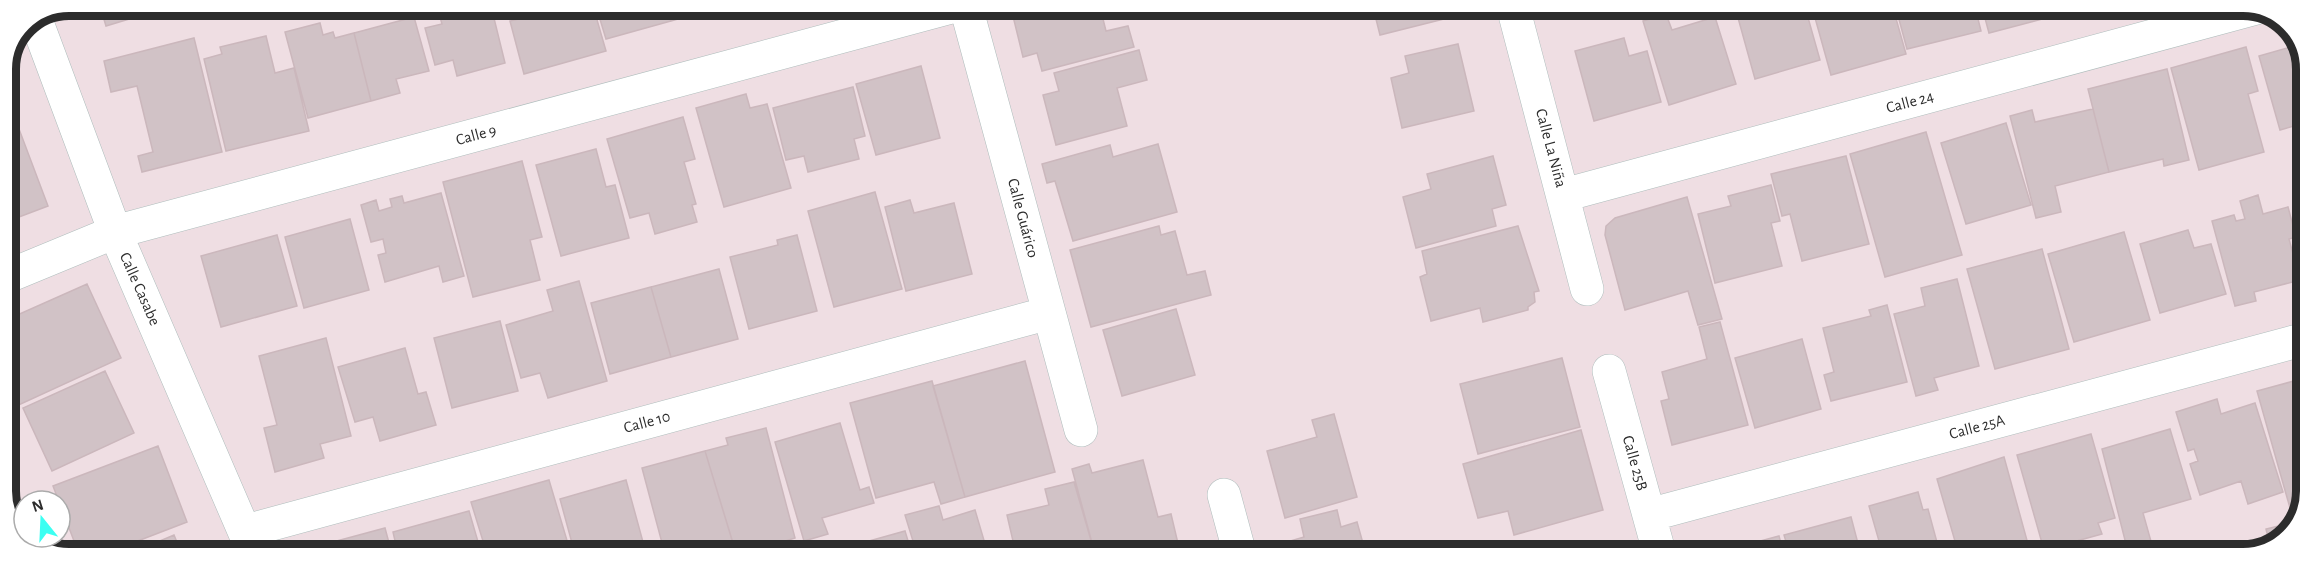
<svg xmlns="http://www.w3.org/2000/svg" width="2312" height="561" font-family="'Alegreya Sans',sans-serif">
<rect width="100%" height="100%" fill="#efdee3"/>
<!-- building -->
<path fill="#d1c2c6" stroke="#cbb7bc" stroke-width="1.5" d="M100,6H172L106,26Z
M178,6H203L179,13Z
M437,6H491L505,63L457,76L453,60L435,65L425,28L442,24Z
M520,6H593L606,51L524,74L510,21L523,18Z
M596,6H667L671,21L606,39Z
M667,6H721L671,21Z
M1017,7H1100L1106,31L1128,26L1134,47L1042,71L1037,53L1023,57L1011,8Z
M1373,7H1449L1452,17L1380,35Z
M1735,7H1805L1820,60L1755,79Z
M1812,7H1881L1884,19L1895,15L1906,54L1831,75Z
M1904,7H1975L1981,31L1907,49L1897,12L1905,10Z
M1982,7H2064L2065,13L1989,33Z
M1666,14L1672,30L1715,17L1736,84L1669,105L1643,21Z
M414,17L429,71L396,79L400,93L371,101L354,33Z
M320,23L323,35L333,32L335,38L354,33L371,101L308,118L285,32Z
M266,36L275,73L294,68L309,131L226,151L204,59L222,54L220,47Z
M194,38L222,152L142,172L138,156L153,152L137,86L111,92L104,61Z
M1624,38L1629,56L1647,51L1661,102L1594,121L1575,51Z
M1458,44L1474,111L1402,128L1391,78L1409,73L1405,56Z
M2298,45L2305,61V123L2280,130L2259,56Z
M2246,47L2258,91L2248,94L2264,152L2199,170L2171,68Z
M1139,50L1147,80L1117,88L1127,126L1056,145L1043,95L1059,91L1054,73Z
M921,66L940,138L876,155L856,84Z
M2167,69L2189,160L2164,166L2163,159L2109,172L2088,89Z
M853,87L865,136L854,139L859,159L808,172L804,156L786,160L773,108Z
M746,94L750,108L767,104L791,188L724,207L696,108Z
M2093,109L2109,172L2055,186L2061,212L2036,218L2010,116L2032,110L2035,122Z
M683,117L695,159L684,162L696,204L692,205L697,222L655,234L649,213L630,218L607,139Z
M2006,123L2031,205L1966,224L1941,143Z
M19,129L48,206L6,222V134Z
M1926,132L1962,255L1885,277L1850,154Z
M1158,144L1177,212L1073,241L1055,181L1047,183L1042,164L1110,145L1113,157Z
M596,149L606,187L615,185L629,238L561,256L536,165Z
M1493,156L1506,205L1492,209L1496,226L1416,248L1403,197L1431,189L1427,174Z
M1846,156L1869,244L1802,261L1790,214L1782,216L1771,174Z
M522,161L542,237L530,240L540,280L473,297L443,182Z
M1771,185L1780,221L1771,223L1782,266L1715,283L1698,214L1731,206L1728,196Z
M2305,185V222L2296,188Z
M875,192L902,289L834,307L808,211Z
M441,193L464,276L443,282L439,266L385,282L378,255L386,253L383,239L371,242L361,205L376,200L379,211L392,207L390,199L402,196L404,203Z
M2258,195L2263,214L2288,207L2296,237L2289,239L2300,280L2254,292L2256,301L2235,306L2212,221L2234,215L2236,221L2245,219L2240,201Z
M1687,197L1722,319L1698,325L1688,291L1625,310L1605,235L1606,226L1615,218Z
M910,200L914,213L954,203L972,274L906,291L885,207Z
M350,219L369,290L304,308L285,237Z
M1159,226L1161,235L1175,231L1187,275L1205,271L1211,295L1091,327L1070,250Z
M1518,226L1539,291L1534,292L1535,302L1528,307V310L1483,322L1480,308L1431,321L1420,277L1427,274L1422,251Z
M2188,230L2194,248L2211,244L2226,294L2160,313L2140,244Z
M2124,232L2150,320L2074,342L2048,254Z
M277,235L297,306L221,327L201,256Z
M797,235L817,311L749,329L730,257L778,245L777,240Z
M2305,242V263L2300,244Z
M2042,249L2069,349L1995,369L1967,269Z
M719,269L738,339L671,357L651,287Z
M1957,279L1979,366L1934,378L1938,390L1916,396L1894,314L1925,306L1921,288Z
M579,281L607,381L548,398L540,373L521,378L506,325L553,311L547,290Z
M87,284L121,358L12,408L6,395V320Z
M651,287L671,357L610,374L591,303Z
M1887,305L1907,382L1831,401L1824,375L1834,372L1823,328L1871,316L1869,310Z
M1176,309L1195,375L1122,396L1103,330Z
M500,321L518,391L452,408L434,338Z
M1720,322L1748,425L1672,445L1661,401L1669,399L1662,372L1707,359L1699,327Z
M326,338L351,436L320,444L324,458L275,472L264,428L277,425L259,356Z
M1802,339L1821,409L1755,428L1735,358Z
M405,348L418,394L426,392L436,425L380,441L373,417L355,422L338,367Z
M1562,358L1580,427L1478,454L1460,384Z
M1025,361L1055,472L965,497L933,386Z
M105,371L134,433L52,471L23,408Z
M2305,378V504L2290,508L2257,391Z
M932,381L965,497L941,504L934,482L876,498L850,403Z
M2217,399L2221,414L2255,403L2283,492L2248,504L2241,481L2200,495L2190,464L2198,461L2194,449L2188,451L2176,412Z
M1334,414L1357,497L1285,518L1267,451L1317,437L1312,420Z
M840,423L860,490L869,487L874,503L822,518L828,534L804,541L775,442Z
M766,428L795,538L779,543L780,548L758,553L755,545L735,550L705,451L728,445L726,438Z
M2170,429L2191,499L2143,513L2152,545L2128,552L2102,449Z
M1581,430L1603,510L1514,535L1508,511L1478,518L1463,464Z
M2091,434L2115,518L2098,523L2102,534L2044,550L2017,455Z
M158,446L187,522L104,554H79L53,486Z
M705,451L733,543L693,554H665L642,468Z
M2004,457L2031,555H1959L1937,479Z
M1143,460L1158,517L1171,514L1180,552L1171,554H1095L1072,469L1089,464L1092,473Z
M549,480L571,554H487L471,502Z
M626,480L646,553L593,554L592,550L575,554L560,499Z
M1074,482L1095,554H1016L1007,515L1049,505L1045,489Z
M1918,492L1923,510L1928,509L1938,546L1951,542L1955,555H1883L1869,506Z
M939,506L943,520L975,510L988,554H917L905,515Z
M1337,510L1341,527L1357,522L1366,554H1290L1287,542L1304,537L1300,519Z
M469,511L481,552L398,554L393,532Z
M1851,517L1861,555H1790L1784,535Z
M2287,524L2288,531L2282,542L2270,546L2266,529Z
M385,528L392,554H309L307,549Z
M905,531L912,554H873L869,541Z
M174,535L181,552L194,547L197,554H129Z
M1779,536L1784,555H1709Z
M2154,546L2157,555H2129L2128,554Z"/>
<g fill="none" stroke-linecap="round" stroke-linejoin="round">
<defs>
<path id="street" d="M966,7L1081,430
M1513,7L1587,289
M36,20L115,232L254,554
M1564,195L2256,8
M6,277L115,232L951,7
M1609,371L1660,555
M1224,495L1240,554
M1649,515L2305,339
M246,531L1049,313"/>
</defs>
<!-- street casing -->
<use href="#street" stroke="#aebdbc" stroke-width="34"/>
<!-- street -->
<use href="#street" stroke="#fff" stroke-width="33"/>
</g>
<g text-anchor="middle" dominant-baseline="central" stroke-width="6" stroke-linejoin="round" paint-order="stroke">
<!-- street labels -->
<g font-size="16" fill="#2c2c2c" stroke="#fff">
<text transform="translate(1910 102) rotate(-15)">Calle 24</text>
<text transform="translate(476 135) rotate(-15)">Calle 9</text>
<text transform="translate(1551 148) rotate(75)">Calle La Niña</text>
<text transform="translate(1023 218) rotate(75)">Calle Guárico</text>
<text transform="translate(140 289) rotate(66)">Calle Casabe</text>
<text transform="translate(647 422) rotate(-15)">Calle 10</text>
<text transform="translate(1977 427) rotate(-15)">Calle 25A</text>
<text transform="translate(1635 463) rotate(74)">Calle 25B</text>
</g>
</g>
<!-- crop -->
<path d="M0 0H2312V561H0ZM69 16H2243A53 53 0 0 1 2296 69V491A53 53 0 0 1 2243 544H69A53 53 0 0 1 16 491V69A53 53 0 0 1 69 16Z" fill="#fff" fill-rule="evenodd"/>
<path fill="none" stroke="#2c2c2c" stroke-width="8" d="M69 16H2243A53 53 0 0 1 2296 69V491A53 53 0 0 1 2243 544H69A53 53 0 0 1 16 491V69A53 53 0 0 1 69 16Z"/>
<!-- north arrow -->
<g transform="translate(42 519) rotate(342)"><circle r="28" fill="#ffffff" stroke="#ababab" stroke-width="1.5"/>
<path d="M0-4.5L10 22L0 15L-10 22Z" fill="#3bfff2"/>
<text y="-9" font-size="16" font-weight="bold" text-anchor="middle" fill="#2c2c2c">N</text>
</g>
</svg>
